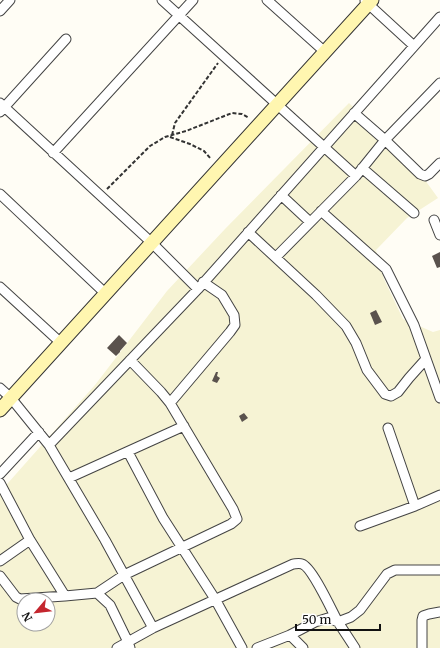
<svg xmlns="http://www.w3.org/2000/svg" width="440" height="648" font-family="Merriweather,serif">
<rect width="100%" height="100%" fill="#fffdf5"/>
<!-- farmland -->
<path fill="#f6f3d4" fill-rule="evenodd" d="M349,103L417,169L438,198L407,218L376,250L384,279L403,319L433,332L440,330V648H0V492L95,385L167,291L225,229ZM24,600H48V624H24Z"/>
<!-- building -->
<path fill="#5a524d" d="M440,252V267L437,268L432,256Z
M376,310L382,322L375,325L370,313Z
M119,335L127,343L120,351V352L116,356L107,348Z
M216,372H218L217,376L220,378L217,383L212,381Z
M244,413L248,418L242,422L239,416Z"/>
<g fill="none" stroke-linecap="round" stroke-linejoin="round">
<defs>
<path id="street" d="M162,0L356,176
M267,0L325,52
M365,1L414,46
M0,11L10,0
M0,103L152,243L198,289
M0,112L66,39
M354,113L385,140L420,174L425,176L429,174L440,163
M53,153L193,0
M362,168L414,213
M0,194L106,294
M281,195L310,222
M321,211L386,269L414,325L440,398
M434,220L440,235
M248,232L316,295L346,326L356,343L367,370L385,394L391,396L398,392L409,378L426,359
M276,257L356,176L385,140L440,83
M0,287L61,343
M0,388L11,398L49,445L105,540L153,628
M170,403L230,332L235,325L234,315L222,295L203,282
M388,428L415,506
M49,445L198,289L440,17
M128,452L163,518L215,599L242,648
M0,474L39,432
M69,478L184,426
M0,483L30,540L65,596L97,593L110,605L128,642L130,648
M360,526L415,506L440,495
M0,561L30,540
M0,576L16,597L20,599L65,596
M97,593L124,575L231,524L237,519L233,509L170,403L161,392L130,360
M290,635L303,648
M117,648L153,628L293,564C295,564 299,563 302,564C312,567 332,611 338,622L351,617L360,610L387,574L395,570H440
M257,648L290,635L315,622L328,618L338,622L355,648
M422,648V620L423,616L429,614L440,612"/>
<path id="secondary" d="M0,410L372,0"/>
</defs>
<!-- street casing -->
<use href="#street" stroke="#444" stroke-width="11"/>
<!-- secondary casing -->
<use href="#secondary" stroke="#333" stroke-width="15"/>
<!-- path -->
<path stroke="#333" stroke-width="2" stroke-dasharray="4 2" stroke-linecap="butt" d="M172,135L175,123L218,63
M170,137L190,144L204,151L211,159
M107,189L150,146L165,137L186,131L232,113L242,114L249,118"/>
<!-- street -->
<use href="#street" stroke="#fff" stroke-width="9"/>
<!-- secondary -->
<use href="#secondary" stroke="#fff6b0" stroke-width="13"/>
</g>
<!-- north arrow -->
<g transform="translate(36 612) rotate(242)"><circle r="19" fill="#ffffff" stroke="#a0a0a0"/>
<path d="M0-3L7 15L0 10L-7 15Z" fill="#c4262e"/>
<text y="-6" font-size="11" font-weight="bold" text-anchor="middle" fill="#111111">N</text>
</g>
<!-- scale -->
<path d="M296 624v6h84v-6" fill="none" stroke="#111111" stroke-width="2"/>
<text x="302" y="624" font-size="12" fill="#111111" stroke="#ffffff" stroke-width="3" paint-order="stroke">50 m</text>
</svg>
